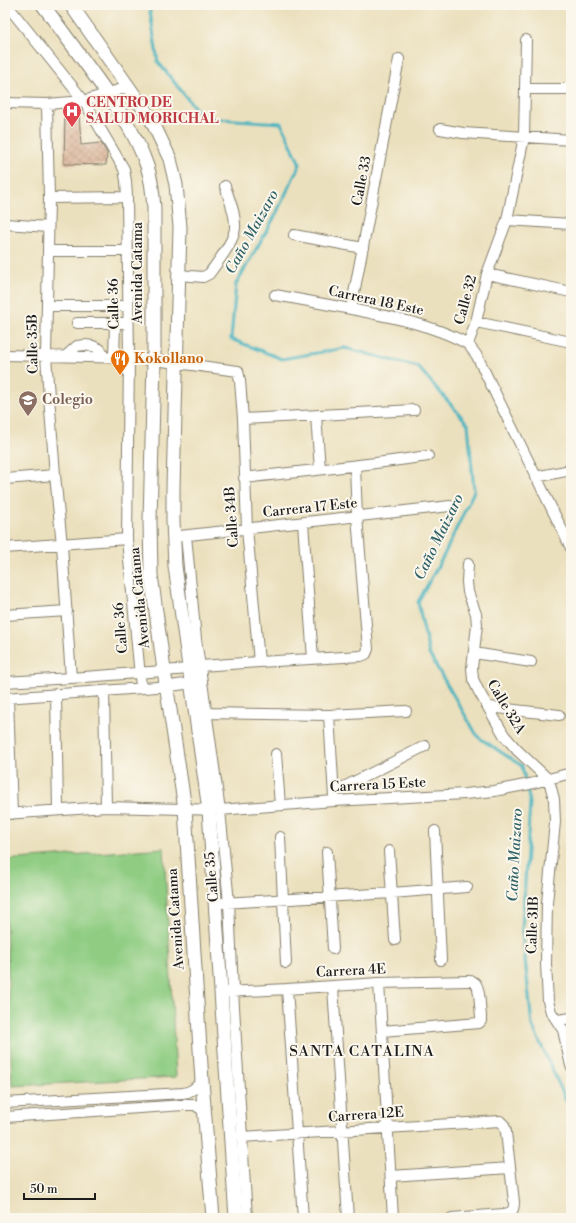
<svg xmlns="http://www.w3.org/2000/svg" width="576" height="1223" font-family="'Libre Bodoni',serif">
<defs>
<pattern id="building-cross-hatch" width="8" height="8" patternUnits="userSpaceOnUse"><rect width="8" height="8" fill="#d6ab8e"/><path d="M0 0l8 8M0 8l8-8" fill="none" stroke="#ad8a73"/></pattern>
</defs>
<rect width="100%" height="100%" fill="#fbf7ec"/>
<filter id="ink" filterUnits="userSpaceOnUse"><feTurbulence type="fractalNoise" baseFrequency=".025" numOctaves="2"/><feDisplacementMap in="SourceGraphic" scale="8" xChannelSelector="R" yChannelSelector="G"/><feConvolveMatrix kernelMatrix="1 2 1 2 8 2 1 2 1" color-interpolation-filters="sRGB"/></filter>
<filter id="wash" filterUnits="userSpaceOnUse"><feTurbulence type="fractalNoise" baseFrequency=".012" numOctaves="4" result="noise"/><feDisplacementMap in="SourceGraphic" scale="16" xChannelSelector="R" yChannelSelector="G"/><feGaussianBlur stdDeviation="0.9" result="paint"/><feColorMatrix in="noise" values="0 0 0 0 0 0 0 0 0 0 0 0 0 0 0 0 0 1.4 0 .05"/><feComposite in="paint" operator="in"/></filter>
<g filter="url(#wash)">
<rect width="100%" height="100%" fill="#ebe0bd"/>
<!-- green -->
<path fill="#90cd83" stroke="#567450" d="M164,848L176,1077L12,1086L5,894V860Z"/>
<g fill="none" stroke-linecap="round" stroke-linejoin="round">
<!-- stream -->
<path stroke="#44b3c0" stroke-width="3" d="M149,5L158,62L203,118L281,123L300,164L274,218L236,284L231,339L282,359L345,348L418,367L468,424L474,491L444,555L418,602L429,654L478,737L522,766L530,803L522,930L532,1025L571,1111"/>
</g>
<g id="blocks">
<!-- building -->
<path fill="url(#building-cross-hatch)" d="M65,112H79L81,145L101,143L107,153L106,165L64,164Z"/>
</g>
</g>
<g filter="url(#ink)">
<use href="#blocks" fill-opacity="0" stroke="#847e6c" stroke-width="1"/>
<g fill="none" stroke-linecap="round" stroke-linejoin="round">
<defs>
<path id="minor" d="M7,5L84,101L124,169L126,181L127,197L129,358L127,539L141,687
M526,40L524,137L507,220L487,274L476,322L468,344L477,356L571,548
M525,89H571
M5,103L47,104L84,101L128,87
M47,104L49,198L46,357L55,475L62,545L71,678
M440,129L463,133L571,140
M49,198L127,197
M507,220L571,224
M5,224L48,227
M294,235L363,248
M48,251H127
M487,274L571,292
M179,275L203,277L209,274C217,263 234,242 235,228C236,214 229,199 225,186
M275,295C308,301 342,307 375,314C407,320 439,328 468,344
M47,306H127
M351,309L399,59
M476,322L571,342
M77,323H128
M5,355L129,358L154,360L238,371L240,381L243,419L247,529L259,662
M66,356L77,346L85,345L93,346L100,349L104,357
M114,358L115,323
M316,416L320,469
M243,419L414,410
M535,477L571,470
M244,478C306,471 367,465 428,456
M5,479L55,475
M303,523L313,659
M180,536L450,506
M186,536L196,639L220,810L229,903L233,991L247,1218
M5,548L127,539
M468,564L467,582L468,592L476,614L477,625L472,668L473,679L478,690L504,735L517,750L549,780L554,799L555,822L547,903L546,964L548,1001L551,1012L563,1030L571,1066
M5,615L67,611
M474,653L531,662
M200,666L259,662L361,656L366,654L368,649L357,517L355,466
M5,682L71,678L189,669
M104,691L106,807
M56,694L58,810
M5,698L171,686L191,683
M8,698L12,814
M489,707L559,715
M207,713L329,715L406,711
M329,715L334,797
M276,754L280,805
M334,792L425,746
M5,814L106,807L220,810L334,801L465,794L494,791L530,784L571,773
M435,831L441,960
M280,837L286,963
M389,851L395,940
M327,852L333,949
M223,903L392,893L467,887
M379,983L393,1218
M333,987L348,1218
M287,989L303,1218
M227,992L287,989L379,983L469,981C472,981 473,981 475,983C480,987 480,1009 481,1016V1021L479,1023L382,1031
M558,1020L571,1018
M5,1103L183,1093C192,1092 196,1087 202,1081
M5,1117L184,1105H195L205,1112
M242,1137L500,1121L504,1125L506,1132L514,1202C514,1211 512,1213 503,1214L452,1218
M391,1176L510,1168"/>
<path id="major" d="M43,5C59,27 75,49 92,72C113,101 135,131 147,166C152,180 153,194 154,208V360L150,521L151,575L164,670L185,809L202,1081L213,1218
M71,5L151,119L170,159L176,185L180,227L173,488V521L175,566L209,810L236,1218"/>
</defs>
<!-- minor casing -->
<use href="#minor" stroke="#847e6c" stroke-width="12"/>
<!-- major casing -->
<use href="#major" stroke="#847e6c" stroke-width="15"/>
<!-- minor -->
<use href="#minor" stroke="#fff" stroke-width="10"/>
<!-- major -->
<use href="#major" stroke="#fff" stroke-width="13"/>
</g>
</g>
<!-- icons -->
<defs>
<symbol id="hospital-pin" viewBox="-11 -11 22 30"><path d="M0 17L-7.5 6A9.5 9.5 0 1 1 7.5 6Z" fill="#e0444e" stroke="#fbf7ec"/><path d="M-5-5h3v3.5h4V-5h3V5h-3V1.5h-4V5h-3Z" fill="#fff"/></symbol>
<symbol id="restaurant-pin" viewBox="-11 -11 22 30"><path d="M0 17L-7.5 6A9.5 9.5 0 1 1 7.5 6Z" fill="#e8710a" stroke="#fbf7ec"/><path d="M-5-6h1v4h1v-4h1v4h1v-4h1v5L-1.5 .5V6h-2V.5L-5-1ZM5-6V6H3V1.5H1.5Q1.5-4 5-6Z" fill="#fff"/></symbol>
<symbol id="school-pin" viewBox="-11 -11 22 30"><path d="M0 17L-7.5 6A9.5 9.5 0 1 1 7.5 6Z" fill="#8d6e63" stroke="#fbf7ec"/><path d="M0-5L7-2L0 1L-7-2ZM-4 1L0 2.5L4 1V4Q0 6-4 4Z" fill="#fff"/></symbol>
</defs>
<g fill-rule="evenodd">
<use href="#hospital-pin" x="61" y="100" width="22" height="30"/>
<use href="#restaurant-pin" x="109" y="348" width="22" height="30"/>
<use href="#school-pin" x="17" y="389" width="22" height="30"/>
</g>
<g text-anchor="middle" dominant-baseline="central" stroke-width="4" stroke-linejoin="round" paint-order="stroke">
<!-- health labels -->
<g font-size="14" font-weight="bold" fill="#be3a42" stroke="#fbf7ec" text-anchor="start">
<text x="86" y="103">CENTRO DE<tspan x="86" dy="16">SALUD MORICHAL</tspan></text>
</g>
<!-- street labels -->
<g font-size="14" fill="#1c1c1c" stroke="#fbf7ec">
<text transform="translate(362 181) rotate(-79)">Calle 33</text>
<text transform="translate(138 273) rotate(-90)">Avenida Catama</text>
<text transform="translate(466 300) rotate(-75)">Calle 32</text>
<text transform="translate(376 301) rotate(12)">Carrera 18 Este</text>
<text transform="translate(114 304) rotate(-91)">Calle 36</text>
<text transform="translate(33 344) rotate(-91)">Calle 35B</text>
<text transform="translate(310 508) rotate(-6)">Carrera 17 Este</text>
<text transform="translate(232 517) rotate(-94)">Calle 34B</text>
<text transform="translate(140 598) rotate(-96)">Avenida Catama</text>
<text transform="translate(121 628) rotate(-95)">Calle 36</text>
<text transform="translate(506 707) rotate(59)">Calle 32A</text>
<text transform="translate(378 785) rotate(-3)">Carrera 15 Este</text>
<text transform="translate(212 877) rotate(-95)">Calle 35</text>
<text transform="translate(176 919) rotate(-94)">Avenida Catama</text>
<text transform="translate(533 925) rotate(-88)">Calle 31B</text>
<text transform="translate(351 971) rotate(-3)">Carrera 4E</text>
<text transform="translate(366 1115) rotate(-4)">Carrera 12E</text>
</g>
<!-- food labels -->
<g font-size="14" font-weight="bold" fill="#c56008" stroke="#fbf7ec" text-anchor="start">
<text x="134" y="359">Kokollano</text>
</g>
<!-- education labels -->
<g font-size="14" font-weight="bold" fill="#785e54" stroke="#fbf7ec" text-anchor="start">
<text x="42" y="400">Colegio</text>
</g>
<!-- water labels -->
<g font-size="15" font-style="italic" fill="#2e6066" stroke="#fbf7ec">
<text transform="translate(252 232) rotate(-61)">Caño Maizaro</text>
<text transform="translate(439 537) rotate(-64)">Caño Maizaro</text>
<text transform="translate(515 855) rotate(-87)">Caño Maizaro</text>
</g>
<!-- neighbourhood labels -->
<g font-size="15" letter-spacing="1" fill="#1c1c1c" stroke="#fbf7ec">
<text x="362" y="1051">SANTA CATALINA</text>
</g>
</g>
<!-- margin -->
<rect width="576" height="1223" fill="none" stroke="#fbf7ec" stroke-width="20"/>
<!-- scale -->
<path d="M24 1193v6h71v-6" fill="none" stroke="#1c1c1c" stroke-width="2"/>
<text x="30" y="1193" font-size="12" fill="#1c1c1c" stroke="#fbf7ec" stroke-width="3" paint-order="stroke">50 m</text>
</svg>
